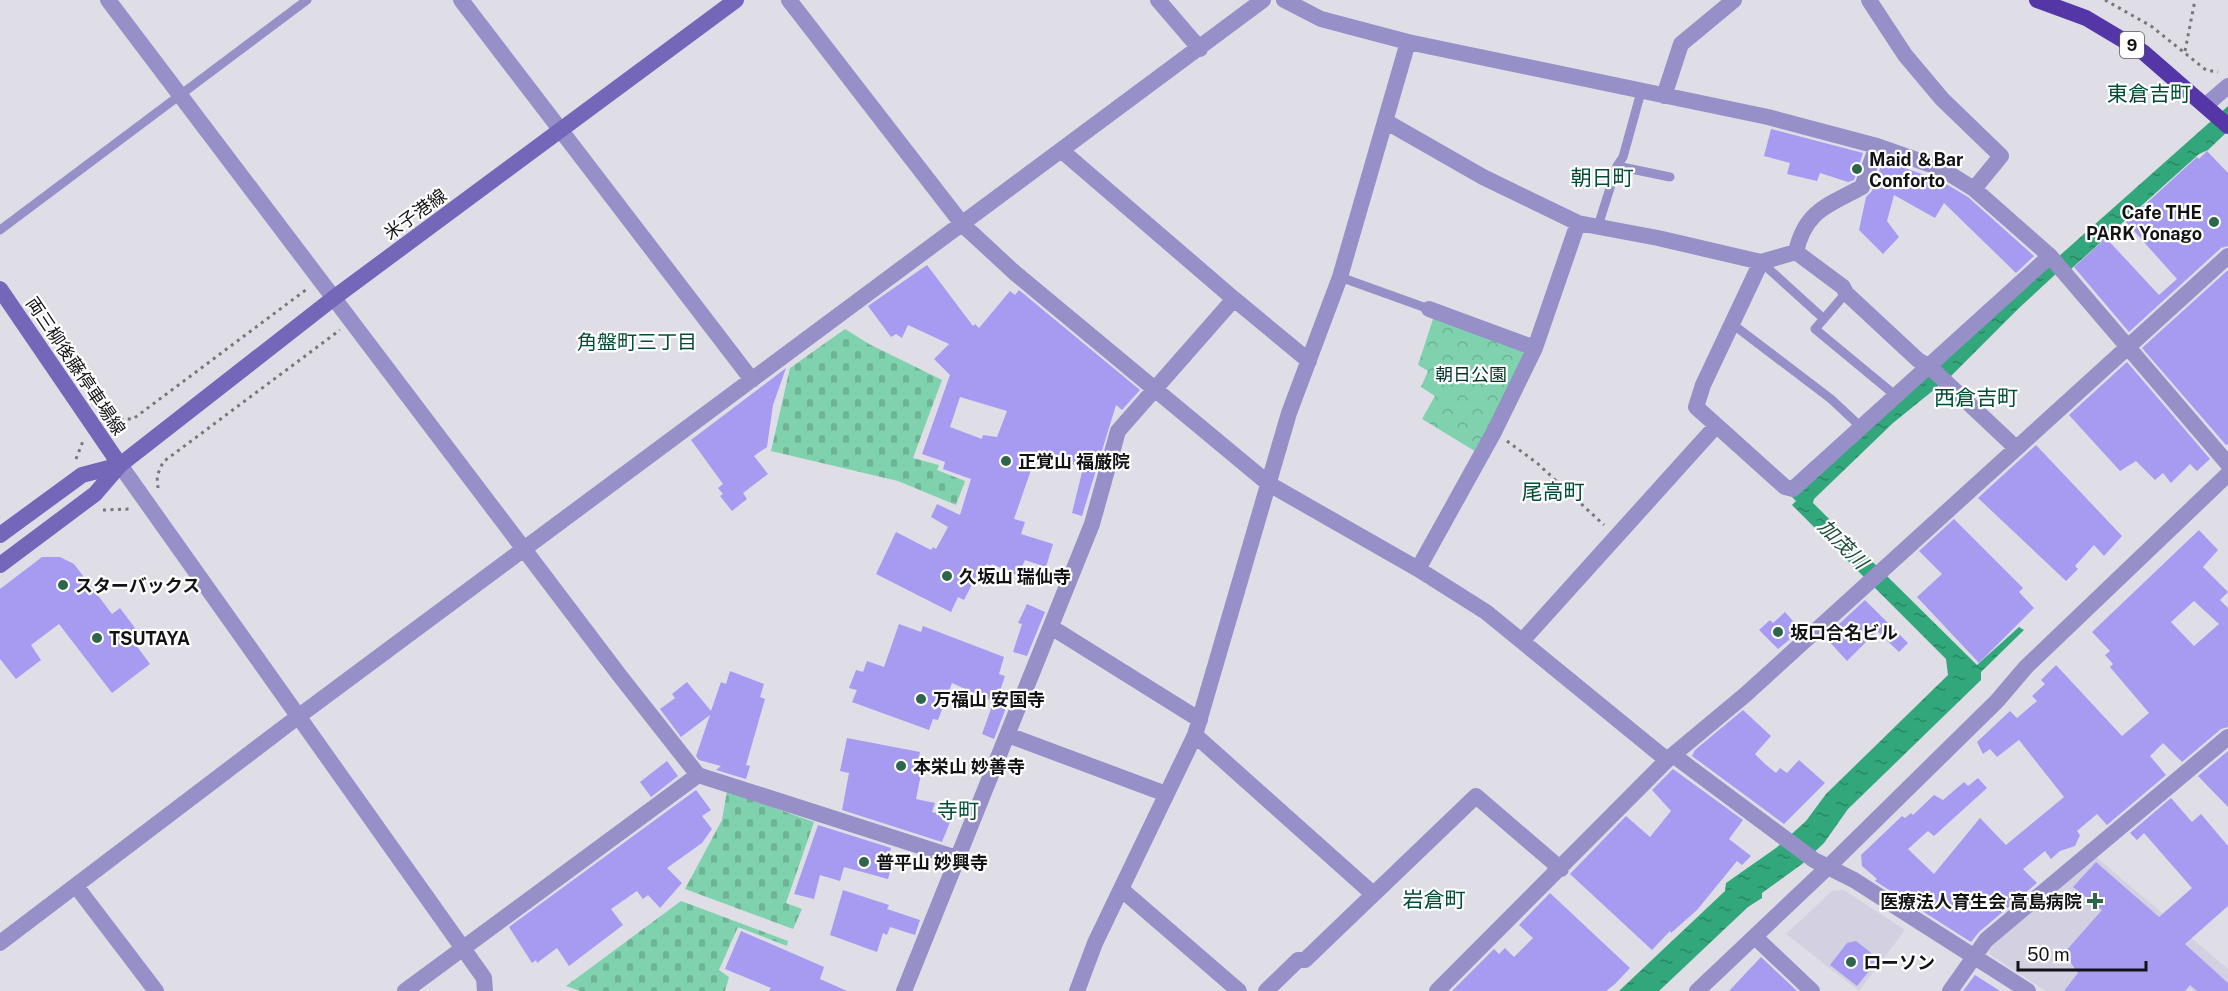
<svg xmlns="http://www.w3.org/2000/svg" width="2228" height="991" font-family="'Public Sans','Noto Sans JP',sans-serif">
<defs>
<pattern id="cemetery-stones" width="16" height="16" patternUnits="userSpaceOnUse" patternTransform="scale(1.5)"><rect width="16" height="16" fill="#7fd2ad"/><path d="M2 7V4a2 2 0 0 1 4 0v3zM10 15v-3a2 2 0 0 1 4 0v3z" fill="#6db394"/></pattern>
<pattern id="park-crowns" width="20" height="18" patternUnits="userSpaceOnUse" patternTransform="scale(1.5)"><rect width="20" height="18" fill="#7fd2ad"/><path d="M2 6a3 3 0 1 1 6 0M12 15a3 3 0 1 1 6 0" fill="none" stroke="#6db394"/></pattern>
<pattern id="water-ripples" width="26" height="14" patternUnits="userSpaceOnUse" patternTransform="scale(1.5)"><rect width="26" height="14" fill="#32a77b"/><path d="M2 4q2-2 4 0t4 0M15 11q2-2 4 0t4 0" fill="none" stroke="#298764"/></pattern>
</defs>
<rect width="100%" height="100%" fill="#dfdee7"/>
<!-- built -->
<path fill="#d3d1e1" d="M2096,857L2228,969V991H2193L2190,988L2188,991H2046L1989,954L1990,946Z
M1844,890L1905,930L1859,991L1786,934L1832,891Z"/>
<!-- cemetery -->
<path fill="url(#cemetery-stones)" d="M845,329L869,344L942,380L913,458L939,465L937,470L965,481L956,505L898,481L771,451L790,368Z
M727,791L814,822L786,903L802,909L793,929L685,889L722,820Z
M681,901L788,941L787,946L738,927L719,970L729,977L725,991H580L566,986Z"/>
<!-- park -->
<path fill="url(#park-crowns)" d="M1434,316L1529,354L1478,453L1422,419L1435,396L1421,387L1428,371L1418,365Z"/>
<!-- water -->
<path fill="url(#water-ripples)" d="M2228,106V131L2208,150L2199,154L2071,269L2058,272L2018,309L1951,376L1893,423L1814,499L1813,503L1977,665L2019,627L2024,630L1981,672V680L1848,809L1824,843L1802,864L1762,893V898L1748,907L1659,991H1619L1725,891L1726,883L1776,848L1806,821L1826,794L1948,675L1946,659L1792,505L1796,501L1792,497L1896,401Z"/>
<!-- building -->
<path fill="#a79bf1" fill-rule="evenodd" d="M1771,129L1863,153L1854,180L1848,182L1820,173L1817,181L1787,174L1790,163L1764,156Z
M2207,151L2228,173V246L2221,248L2129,332L2074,267L2106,238L2159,295L2177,279L2126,222L2197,157L2199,159Z
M1883,160L1941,181L1968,197L2034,256L2016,273L1944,203L1935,218L1894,195L1887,221L1899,237L1883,254L1859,230L1866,197L1872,191Z
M927,265L973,326L975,324L979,328L1010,291L1015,295L1019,290L1140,390L1122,410L1116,405L1082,516L1072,513L1083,468L1072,464L1073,461L1038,450L1014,519L1025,522L1021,534L1053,544L1046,567L1025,560L1018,576L992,564L991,566L986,564L984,570L980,569L964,600L958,597L951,612L876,574L896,532L931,550L933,547L936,549L948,527L931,517L937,504L960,515L971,479L943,469L945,462L922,454L950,375L934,359L949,344L908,325L902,338L896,334L891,337L868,306ZM960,397L1007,411L997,437L983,435L982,439L950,427Z
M2228,270V444L2226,445L2142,348Z
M2127,362L2210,459L2197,471L2190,464L2171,483L2163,473L2155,480L2136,461L2120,471L2069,415Z
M786,368L773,405L767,447L754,456L768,474L743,493L747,499L732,511L720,496L723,494L718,488L723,484L691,440Z
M2036,445L2122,536L2104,556L2094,545L2075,566L2078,569L2066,581L1978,498Z
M1954,519L2023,588L2019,592L2034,608L1979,663L1917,597L1942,574L1919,551Z
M2199,530L2218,550L2203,567L2228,592L2220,600L2228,608V727L2221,729L2182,762L2163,743L2150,756L2166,775L2107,825L2097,814L2077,831L2080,835L2075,846L2060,851L2051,859L2045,851L2023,869L2037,883L1979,932L1971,942L1875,881L1877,879L1862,866L1861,855L1902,816L1905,818L1911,813L1913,815L1934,795L1943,800L1964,782L1968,786L1978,778L1987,788L1934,836L1928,831L1908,849L1934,874L1980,818L2006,845L2064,797L2019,740L1997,757L1990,749L1983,754L1977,742L2010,711L2017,718L2037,701L2032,696L2045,684L2041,680L2056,665L2122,736L2149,713L2110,667L2113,664L2105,655L2110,651L2092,632ZM2194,601L2219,624L2194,646L2171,622Z
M42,557H60L74,564L112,614L120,608L138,632L130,637L150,664L112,693L59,624L31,645L41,660L16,679L0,659V589Z
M1865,600L1908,643L1899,652L1877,631L1847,661L1825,637Z
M1027,604L1045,612L1027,656L1013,652L1022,624L1018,623Z
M1785,612L1801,630L1778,649L1759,630L1770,620L1773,623Z
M899,624L921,632L923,626L1004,657L999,674L1005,676L996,703L952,683L938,720L933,719L929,730L852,702L857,690L849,688L856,670L863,672L867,661L884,667Z
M730,671L764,684L760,697L765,699L746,765L750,766L746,779L716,770L721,766L699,760L696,756L710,715L681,737L660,709L675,698L672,694L687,682L711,711L721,682L726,684Z
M993,703L1006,708L994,739L982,734Z
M1743,710L1771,736L1755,754L1765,764L1776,773L1780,768L1787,773L1799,760L1825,783L1784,824L1692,756L1695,750Z
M847,738L920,752L918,764H923L916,799L935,803L932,812L952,817L942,842L842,810L849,773L840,771Z
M2228,751V807L2198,776Z
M667,761L678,776L651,797L640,782Z
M1673,769L1743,820L1729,839L1751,856L1742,865L1737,861L1697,910L1671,933L1670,931L1652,950L1570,874L1626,816L1650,837L1671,811L1652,790Z
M696,790L711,810L702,816L712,829L702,843L667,868L682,883L660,908L648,895L643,899L637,891L611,909L623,925L569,966L557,948L537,963L536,960L532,963L509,927Z
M2171,798L2192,822L2201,814L2228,846V906L2185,944L2228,983V991H2197L2190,985L2185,991H2064L2078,973L2064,953L2102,910L2073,887L2096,862L2159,917L2192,888L2144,833L2137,840L2130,833Z
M818,825L891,848L888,860L893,861L888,879L844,867L840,881L820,875L814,899L794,894Z
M843,890L889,905L887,909L920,920L915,935L890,927L887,935L883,933L877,952L830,935Z
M1550,893L1630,968L1615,984L1606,991H1452L1494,949L1499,954L1505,948L1514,957L1533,938L1519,925Z
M741,931L824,967L820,979L847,991H769L771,988L725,969Z
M1856,941L1879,959L1857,986L1830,965L1847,943Z
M1761,957L1797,991H1729Z
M1975,975L2000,991H1963Z"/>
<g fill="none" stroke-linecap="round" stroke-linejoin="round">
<!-- path -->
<path stroke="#76767c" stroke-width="3" stroke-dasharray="3 4.5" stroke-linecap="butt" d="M2105,0L2151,26L2206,70L2218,72
M2185,51L2195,0
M106,415L117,419H133L307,289
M1507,441L1537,463L1604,525
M76,459L83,441
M158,488L157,476L163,462L340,330
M103,510L130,509"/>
<!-- service -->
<path stroke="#968fc8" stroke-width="9" d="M1617,166L1670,177
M1598,226L1617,166L1623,157L1641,92
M0,230L307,0
M1761,262L1824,319
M1340,277L1429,309
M1846,293L1815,329L1896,396
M1731,323L1831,399L1862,428"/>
<!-- minor -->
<path stroke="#968fc8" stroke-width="16" d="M108,0L620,676L698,775L957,858
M461,0L752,380
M789,0L963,225L1015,273L1269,484L1418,569L1486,612L1667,760
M1158,0L1200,49
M1284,0L1321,19L1408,42L1768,117L1877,146L1940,168L1974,189L2050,256L2228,464
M1869,0L1905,55L1942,99L2001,156L1974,189
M1664,96L1681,44L1734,0
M2206,105L2228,86
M1385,121L1483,177L1578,223L1658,238L1761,262L1796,252C1805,210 1829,205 1862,187L1877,146
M1062,151L1234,299
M1796,252L1843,287L1846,293L1918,360L1931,368L2015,447
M1761,262L1703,385L1696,407L1785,487L1793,489L2050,256
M1429,309L1535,348
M1418,569L1494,432L1535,348L1578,223
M1051,627L1200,720
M1523,640L1716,426
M1008,735L1166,794
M1195,735L1373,894
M1673,755L1814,860L1854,880L2028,991
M76,886L156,991
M1121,889L1239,991
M1755,937L1812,991
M0,943L299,716L1263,0
M405,991L698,775
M904,991L1092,524L1118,431L1234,299L1309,361
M1077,991L1095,943L1195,735L1289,413L1340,277L1408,42
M1266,991L1298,960H1305L1476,796L1561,869
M1437,991L1667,760L1745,695L2228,256
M1950,991L1986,940L2228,737"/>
<!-- tertiary -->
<path stroke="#968fc8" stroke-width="16" d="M120,465L484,978L485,991
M1697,991L1828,867L1997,701L2026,667L2228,474"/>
<!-- secondary -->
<path stroke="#7466b9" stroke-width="16" d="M0,289L120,465
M0,535L82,475L120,465
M0,565L95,494L120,465L335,297L736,0"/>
<!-- trunk -->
<path stroke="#5436a7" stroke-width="16" d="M2037,0L2086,18L2143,52L2228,126"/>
</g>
<!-- markers -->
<g fill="#2d654d" stroke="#fff" stroke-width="2">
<circle cx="1857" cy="169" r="6"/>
<circle cx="2214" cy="222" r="6"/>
<circle cx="1006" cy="461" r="6"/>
<circle cx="947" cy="576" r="6"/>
<circle cx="63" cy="585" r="6"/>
<circle cx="1778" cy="632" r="6"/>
<circle cx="97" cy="638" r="6"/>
<circle cx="921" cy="699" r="6"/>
<circle cx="901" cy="766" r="6"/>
<circle cx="864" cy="862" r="6"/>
<path d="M2092 892h6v6h6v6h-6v6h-6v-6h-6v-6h6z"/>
<circle cx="1851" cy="962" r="6"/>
</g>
<g text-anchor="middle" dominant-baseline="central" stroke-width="4.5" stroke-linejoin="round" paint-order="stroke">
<!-- shield labels -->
<rect fill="#fff" stroke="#5a5a5c" stroke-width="1.5" x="2120" y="32" width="24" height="26" rx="4.5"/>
<g font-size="16" font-weight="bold" fill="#131316">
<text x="2132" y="45">9</text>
</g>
<!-- poi labels -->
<g font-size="18" font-weight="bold" fill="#131316" stroke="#fff" text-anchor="start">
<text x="1869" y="159">Maid ＆Bar<tspan x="1869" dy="21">Conforto</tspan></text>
<text x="2202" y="212" text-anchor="end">Cafe THE<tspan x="2202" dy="21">PARK Yonago</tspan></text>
<text x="1018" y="461">正覚山 福厳院</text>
<text x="959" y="576">久坂山 瑞仙寺</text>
<text x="75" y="585">スターバックス</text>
<text x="1790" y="632">坂口合名ビル</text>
<text x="109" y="638">TSUTAYA</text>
<text x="933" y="699">万福山 安国寺</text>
<text x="913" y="766">本栄山 妙善寺</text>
<text x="876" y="862">普平山 妙興寺</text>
<text x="2082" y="901" text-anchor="end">医療法人育生会 高島病院</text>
<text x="1863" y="962">ローソン</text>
</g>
<!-- street labels -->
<g font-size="18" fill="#131316" stroke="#fff">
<text transform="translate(415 214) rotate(-36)">米子港線</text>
<text transform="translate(76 366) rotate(56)">両三柳後藤停車場線</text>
</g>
<!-- park labels -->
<g font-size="18" fill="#013422" stroke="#fff">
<text x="1471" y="374">朝日公園</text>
</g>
<!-- neighbourhood labels -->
<g font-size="20" fill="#004d34" stroke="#fff">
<text x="637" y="342">角盤町三丁目</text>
</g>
<!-- water labels -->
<g font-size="20" font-style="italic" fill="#1e4c39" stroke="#fff">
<text transform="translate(1843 544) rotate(45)">加茂川</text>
</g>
<!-- quarter labels -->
<g font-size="21" fill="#004d34" stroke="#fff">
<text x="2149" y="93">東倉吉町</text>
<text x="1602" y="177">朝日町</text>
<text x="1976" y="397">西倉吉町</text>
<text x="1553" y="491">尾高町</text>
<text x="958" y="810">寺町</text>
<text x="1434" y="899">岩倉町</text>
</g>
</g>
<!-- scale -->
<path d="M2018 961v9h128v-9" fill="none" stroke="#131316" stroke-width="3"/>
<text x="2027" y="961" font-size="18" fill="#131316" stroke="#ffffff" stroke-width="4.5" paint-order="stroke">50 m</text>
</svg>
